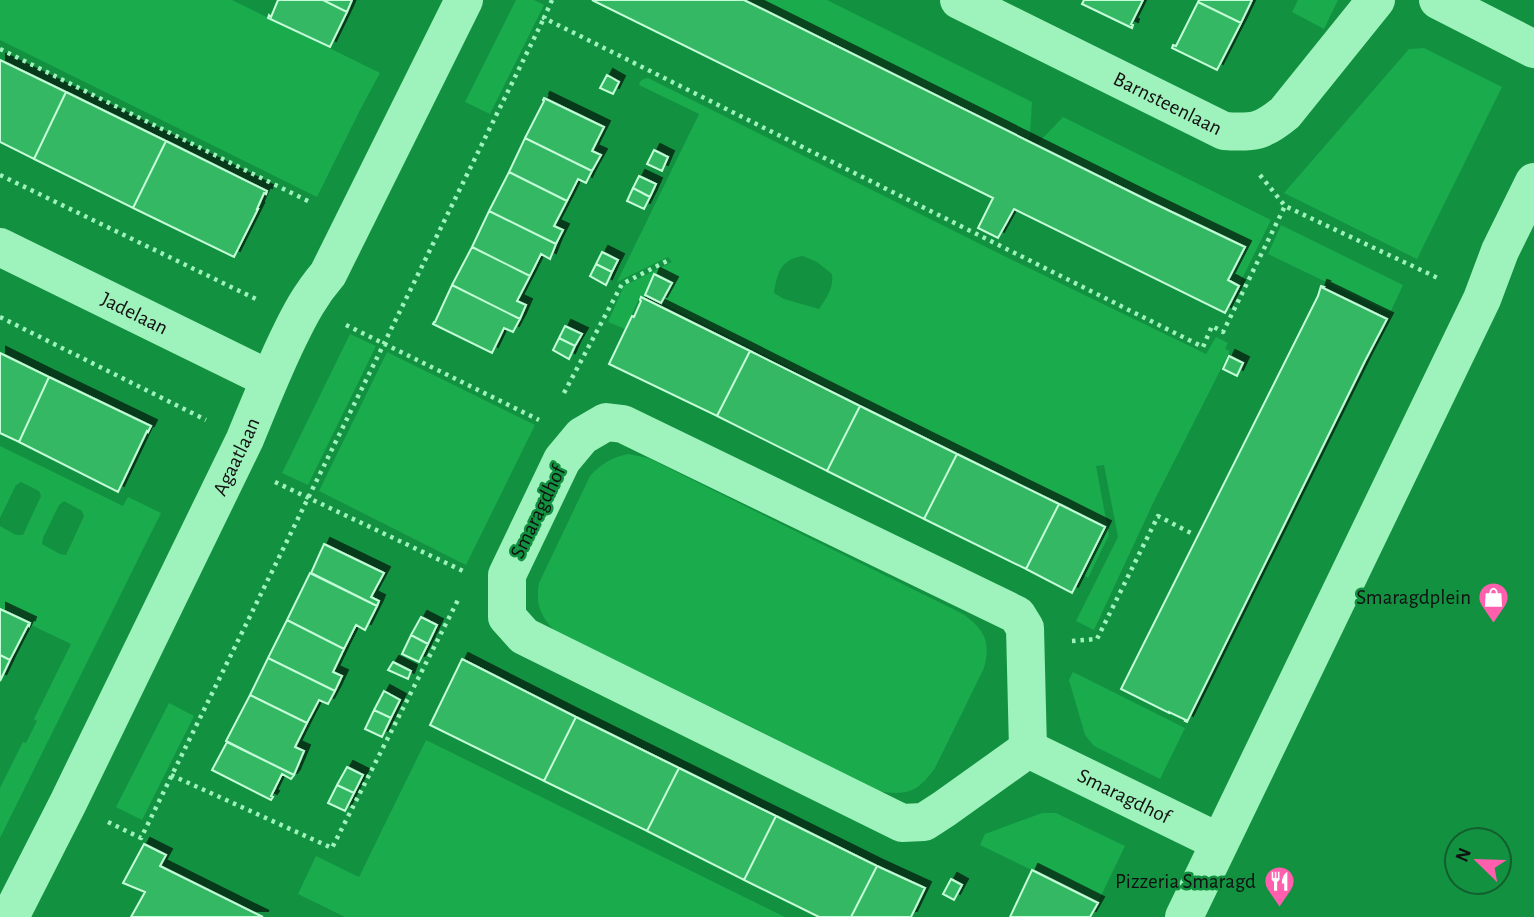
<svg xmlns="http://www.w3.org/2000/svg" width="1534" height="917" font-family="'Alegreya Sans',sans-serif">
<defs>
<filter id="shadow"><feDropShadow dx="6" dy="-6" stdDeviation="0" flood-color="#0009"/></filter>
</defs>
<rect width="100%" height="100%" fill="#129140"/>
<!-- green -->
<path fill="#1aab4d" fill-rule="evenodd" d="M0,0H232L380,73L359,112L317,197L0,40Z
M516,0H534L544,5L490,114L465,102Z
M746,0H827L1032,102L1030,135L1027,140Z
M1298,0H1338L1324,29L1292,12Z
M1424,48L1502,87L1417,259L1284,193L1409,49Z
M648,78L996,252L1206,354L1216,337L1228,343L1225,349L1230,351L1155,499L1094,630L1076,621L1118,537L1104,465L1096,466L1109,535L1088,578L1082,574L1105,527L662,303L671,282L654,275L643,298L640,297L625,329L608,322L624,286L672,262L668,257L617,282L699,114L639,85C640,80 643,79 648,78ZM803,256L817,262L832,274C834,288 827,297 819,309L784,299L774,293C777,273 781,259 803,256Z
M1063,117L1271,220L1239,285L1228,280L1245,246L1038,146L1041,140Z
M1281,225L1403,285L1390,313L1268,254Z
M350,334L376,346L308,485L282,473Z
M387,352L535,425L466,565L319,491Z
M0,446L123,506L128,497L161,513L0,838V788L23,742L26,743L37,721L34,719L71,644L0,610V526L16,535H23L41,496L39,491L21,482L16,485L0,518ZM64,501L82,511L84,516L66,555L60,554L42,544L43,538L59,505Z
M628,454L648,458L963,614C985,630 991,642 984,668L935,768C918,792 907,796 878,791L748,725L555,631C541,617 535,604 539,583L590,476C602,463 611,458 628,454Z
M1073,672L1185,728L1160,779L1094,746L1085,735L1069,680Z
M169,703L194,716L142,820L116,807Z
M426,740L785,917H345L298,894L316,856L359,877Z
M1042,813H1056L1125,846L1098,902L980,845L985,834Z"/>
<!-- building -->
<path fill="#36b864" stroke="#c5fdd9" stroke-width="2" filter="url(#shadow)" d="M278,0H323L347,12L330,47L268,18L269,15L271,17Z
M323,0H352L347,12Z
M592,0H744L1151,202L1245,247L1228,280L1239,286L1225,313L1014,209L998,238L978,228L993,198Z
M1084,0H1143L1131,24L1133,25L1132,28L1082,4Z
M1199,0H1252L1241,23L1198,2Z
M1198,2L1241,23L1217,70L1172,48L1173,45L1176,46Z
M0,60L66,92L34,159L0,142Z
M607,75L619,82L613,94L600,88Z
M66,92L166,141L133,208L34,159Z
M544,98L604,127L592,151L601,155L592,171L525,138L544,101L543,100Z
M525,138L592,171L586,183L578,179L567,201L509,172Z
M166,141L267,191L266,194L264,193L257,209H258L234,257L133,208Z
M654,150L668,157L662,171L647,164Z
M509,172L567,201L554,226L563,230L556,244L489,211Z
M639,176L656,184L650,197L633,188Z
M633,188L650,197L644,209L627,201Z
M489,211L556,244L550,259L541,254L530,276L472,247Z
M472,247L530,276L517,301L526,305L520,319L452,285Z
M602,252L618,260L612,272L596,264Z
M596,264L612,272L606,285L590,276Z
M654,274L672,283L661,303L645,295Z
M452,285L520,319L513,332L504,328L492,353L433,324L434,322H435Z
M1321,286L1324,287L1323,288L1387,319L1365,361L1187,722L1185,721L1186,720L1169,712V713L1121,689L1318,296Z
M641,297L750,351L717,416L609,364L632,316L634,317L641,301L640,300Z
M565,326L582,334L575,346L559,338Z
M559,338L575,346L569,359L553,350Z
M750,351L860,406L827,471L717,416Z
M0,353L49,377L19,442L0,433Z
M1229,356L1243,363L1237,376L1223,369Z
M49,377L151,426L148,432L147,431L118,492L19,442Z
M860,406L957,454L924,519L827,471Z
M957,454L1059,504L1026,569L924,519Z
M1059,504L1105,527L1072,593L1026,569Z
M324,544L384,573L371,597L379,601L377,606L311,573Z
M310,573L377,606L365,630L356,625L344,649L287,620Z
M0,609L30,623L29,626L28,625L10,660L0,655Z
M421,617L437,625L428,644L411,635Z
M287,620L344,649L333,672L342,676L335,691L268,658Z
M411,635L428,644L419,662L402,654Z
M0,655L10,660L0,681Z
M268,658L335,691L328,704L319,700L307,723L250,695Z
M462,659L576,717L544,781L430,725Z
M393,662L411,671L408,679L388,670Z
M384,691L400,700L391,718L374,710Z
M250,695L307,723L295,747L304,751L294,775L226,741Z
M374,710L391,718L382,737L365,729Z
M576,717L679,768L647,831L544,781Z
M227,742L294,775L291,779L282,774L271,796L273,797L271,800L212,770Z
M347,767L363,775L354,793L337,785Z
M679,768L776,816L744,880L647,831Z
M337,785L354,793L345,811L328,803Z
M776,816L877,866L851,917H819L744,880Z
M144,844L166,855L160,866L263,917H131L145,892L123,883Z
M877,866L925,888L911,917H851Z
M1032,870L1098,903L1090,917H1010Z
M951,879L962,885L954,900L943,894Z"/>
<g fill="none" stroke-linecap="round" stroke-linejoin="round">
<!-- path -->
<path stroke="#9ef2bb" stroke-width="4.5" stroke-dasharray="3.5 5" stroke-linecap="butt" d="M552,0L544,18L1203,347L1212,326L1223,332L1285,206
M0,49L312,203
M0,175L258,300
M1260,175L1285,206L1440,279
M0,317L206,420
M346,325L539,420
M564,393L622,284L667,261
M275,482L463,571
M1072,641L1097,639L1158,516L1191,533
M171,775L332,848L459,598
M108,822L141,838L544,18"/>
<!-- minor -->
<g stroke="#9ef2bb" stroke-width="38">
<path id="s1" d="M959,0L1224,131C1254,133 1262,132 1285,113L1376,0"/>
<path d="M1438,0L1534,49"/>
<path id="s2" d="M0,247L269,379"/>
<path d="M606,422L623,424L1017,615L1025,628L1028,749L944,809L924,822L902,823L524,636L507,617V575L562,460L582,436Z"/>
<path id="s3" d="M1028,749L1219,842"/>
<path id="s4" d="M10,917L68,803L245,439C259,405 272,372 288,339C300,314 310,295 328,274L464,0"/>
<path d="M1184,917L1482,299L1500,251L1534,182"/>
</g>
</g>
<!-- icons -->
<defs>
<symbol id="shop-pin" viewBox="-11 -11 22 30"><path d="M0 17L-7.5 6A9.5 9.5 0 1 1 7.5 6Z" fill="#ff5fad" stroke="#129140"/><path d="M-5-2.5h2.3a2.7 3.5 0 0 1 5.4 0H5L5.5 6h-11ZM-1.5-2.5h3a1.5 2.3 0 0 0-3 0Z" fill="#fff"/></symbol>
<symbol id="restaurant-pin" viewBox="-11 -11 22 30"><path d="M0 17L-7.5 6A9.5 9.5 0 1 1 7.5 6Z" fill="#ff5fad" stroke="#129140"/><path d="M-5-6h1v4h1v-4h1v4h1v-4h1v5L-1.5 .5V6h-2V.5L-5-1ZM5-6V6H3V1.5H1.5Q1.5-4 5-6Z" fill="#fff"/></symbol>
</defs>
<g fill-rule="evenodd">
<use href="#shop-pin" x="1476" y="580" width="35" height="47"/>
<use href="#restaurant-pin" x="1262" y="864" width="35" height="47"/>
</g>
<g text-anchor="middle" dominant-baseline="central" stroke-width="5" stroke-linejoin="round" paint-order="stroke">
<!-- street labels -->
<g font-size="21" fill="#111" stroke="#129140">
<text stroke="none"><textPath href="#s1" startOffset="233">Barnsteenlaan</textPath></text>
<text stroke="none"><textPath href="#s2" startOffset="150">Jadelaan</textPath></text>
<text stroke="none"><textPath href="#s4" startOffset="513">Agaatlaan</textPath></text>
<text transform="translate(538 512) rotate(-64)">Smaragdhof</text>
<text stroke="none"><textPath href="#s3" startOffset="107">Smaragdhof</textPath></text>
</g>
<!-- poi labels -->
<g font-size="21" fill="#111" stroke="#129140" text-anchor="end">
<text x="1471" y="597">Smaragdplein</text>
<text x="1256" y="881">Pizzeria Smaragd</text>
</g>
</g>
<!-- north arrow -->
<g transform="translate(1478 861) rotate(293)"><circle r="33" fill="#129140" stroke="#125e2d" stroke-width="2"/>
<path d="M0-5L12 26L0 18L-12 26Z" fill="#ff5fad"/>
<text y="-10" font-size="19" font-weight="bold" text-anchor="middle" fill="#111111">N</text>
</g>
</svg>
